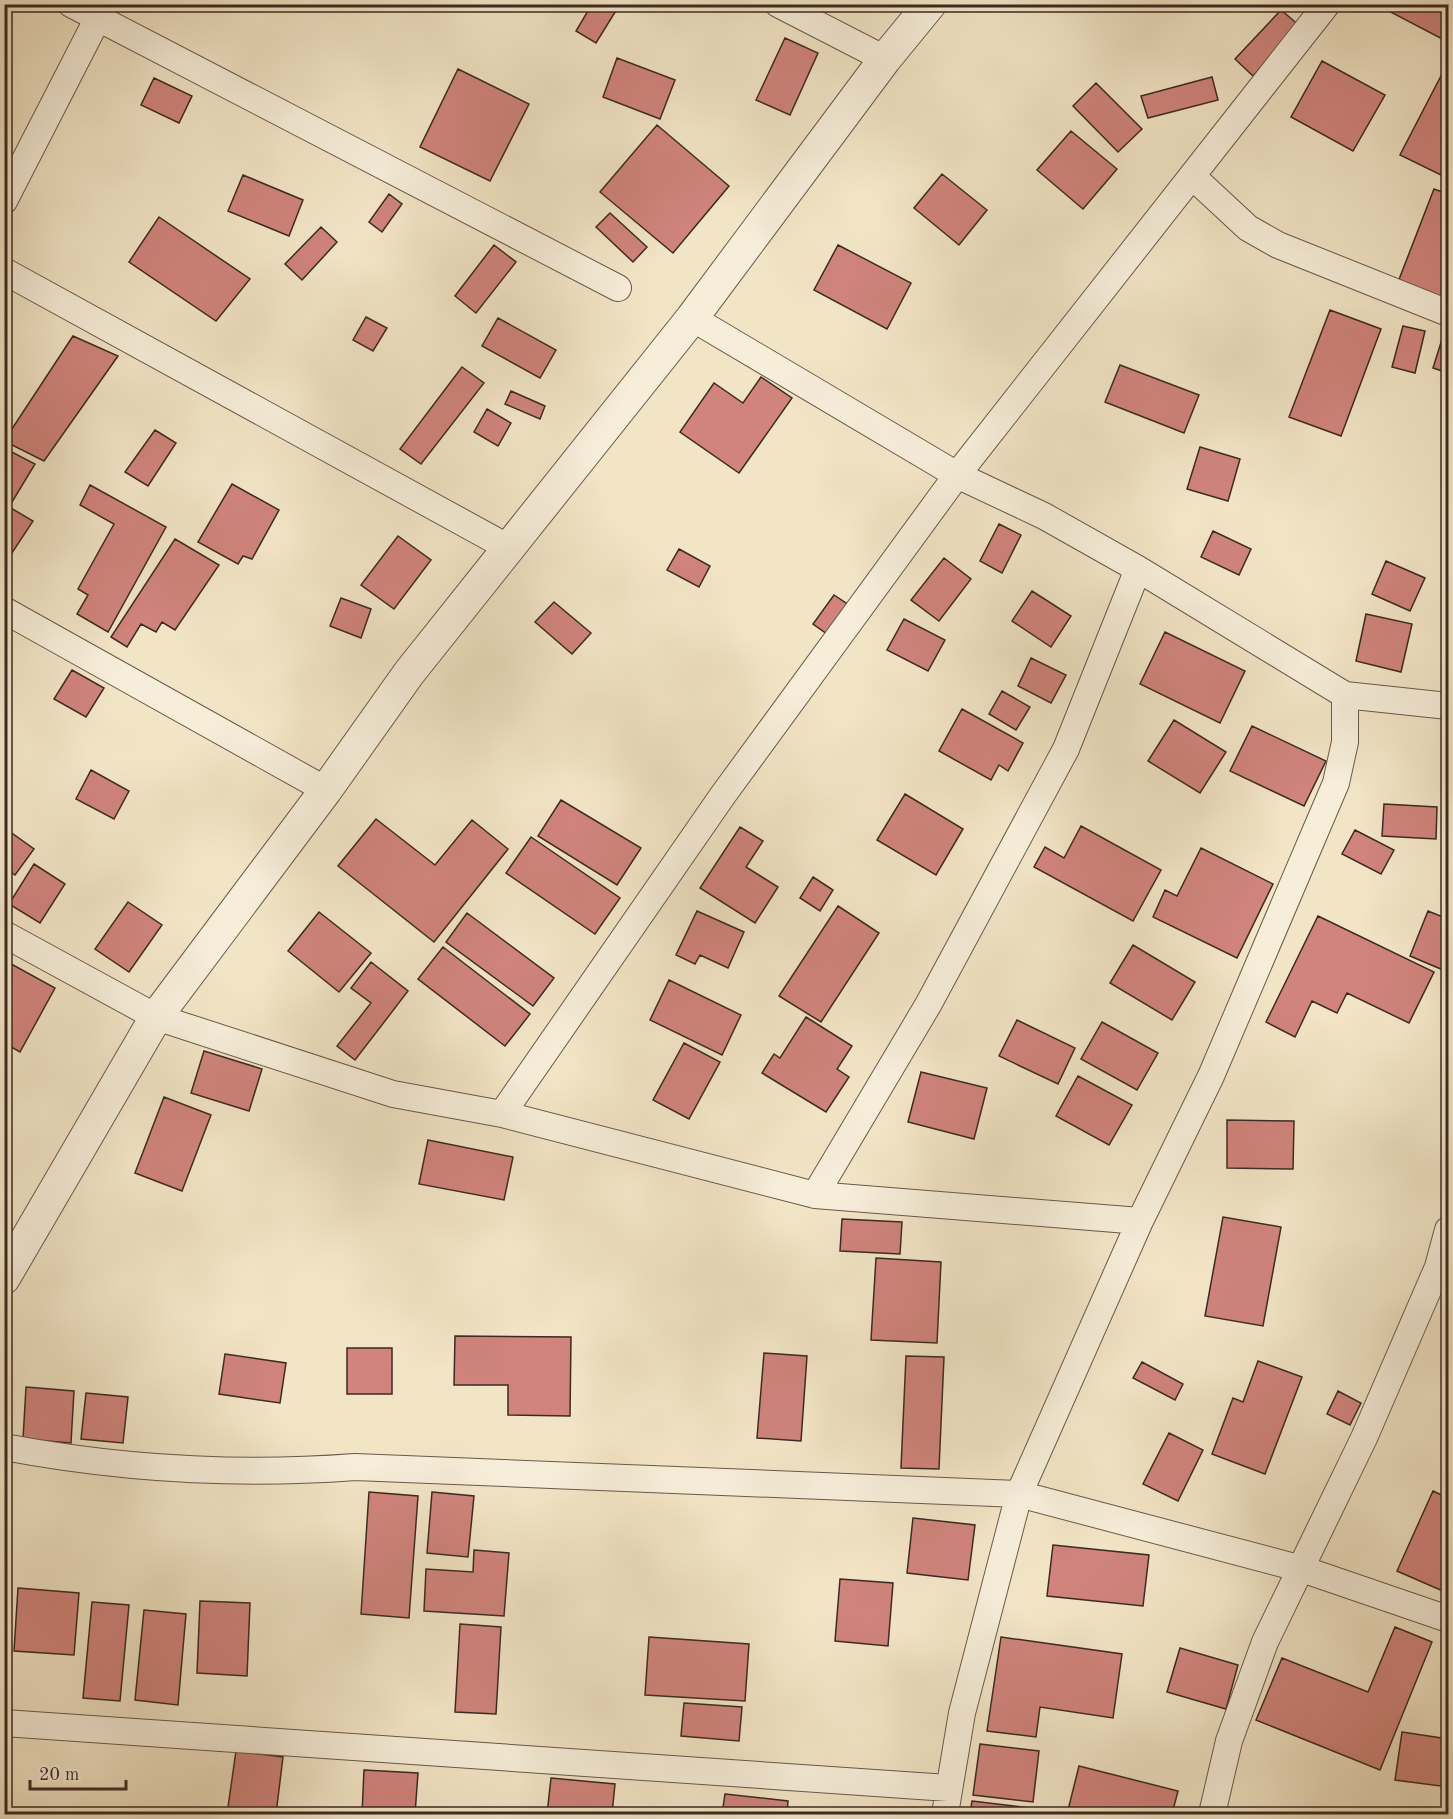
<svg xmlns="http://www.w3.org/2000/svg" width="1453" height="1819" font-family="'Old Standard TT',serif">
<rect width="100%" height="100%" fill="#f2e5c6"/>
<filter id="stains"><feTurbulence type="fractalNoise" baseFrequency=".00333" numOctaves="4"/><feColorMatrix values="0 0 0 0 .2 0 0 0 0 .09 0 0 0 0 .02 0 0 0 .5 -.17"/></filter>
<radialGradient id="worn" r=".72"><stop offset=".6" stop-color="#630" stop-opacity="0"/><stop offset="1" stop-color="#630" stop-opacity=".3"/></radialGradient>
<!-- building -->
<path fill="#d0847c" stroke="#3c2a21" stroke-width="1.5" d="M592,4H610L617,9L596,43L576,31Z
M1382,4H1448V42L1381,7Z
M1281,10L1300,26L1253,76L1235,59Z
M785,38L818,53L790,115L756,100Z
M617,58L675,80L660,119L603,97Z
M1322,61L1385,95L1353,151L1291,117Z
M458,69L529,104L490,181L420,147Z
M1443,72L1448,75V171L1445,177L1400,155Z
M1212,77L1218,100L1148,118L1141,96Z
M154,78L192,96L179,123L141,105Z
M1096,83L1142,129L1118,152L1073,106Z
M657,125L729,186L673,253L600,192Z
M1071,131L1117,169L1083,209L1037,170Z
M942,174L987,210L959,245L914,208Z
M243,175L303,200L289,236L228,211Z
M1434,189L1448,194V285L1443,299L1398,282Z
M389,194L402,204L382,232L369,222Z
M610,213L647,247L633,262L596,227Z
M159,217L250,279L216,321L129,262Z
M321,227L337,242L302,280L285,264Z
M494,245L516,262L476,313L455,296Z
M838,245L911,283L887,329L814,290Z
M1330,310L1381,329L1341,436L1289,417Z
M366,317L387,328L373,351L353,340Z
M498,318L556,350L540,378L482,346Z
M1403,326L1425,331L1415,373L1392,367Z
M73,336L118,356L44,461L4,441Z
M1443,336L1448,338V373L1433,368Z
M1120,365L1199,395L1184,433L1105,402Z
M462,367L484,383L421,464L400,449Z
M761,377L792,398L739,473L680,432L714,383L743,403Z
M511,391L545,406L540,419L505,404Z
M487,409L511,423L498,446L474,432Z
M155,430L176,443L148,486L125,472Z
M1200,447L1240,459L1228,501L1187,489Z
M4,448L35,464L12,502L4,499Z
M232,484L279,510L252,559L243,556L238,564L198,542Z
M90,485L166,527L108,632L77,614L88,595L78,589L114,524L80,505Z
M4,504L33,521L4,565Z
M999,524L1021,535L1002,573L980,561Z
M1213,531L1251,549L1239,575L1201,557Z
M398,536L431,560L394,609L361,585Z
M175,539L219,565L175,630L162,622L156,632L141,624L127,647L111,637Z
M679,549L710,566L699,587L667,570Z
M944,558L971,579L939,621L911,600Z
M1386,561L1425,578L1410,611L1372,594Z
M1032,591L1071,616L1051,647L1012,621Z
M834,595L849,605L827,634L813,624Z
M341,598L371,609L361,638L330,626Z
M554,602L591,633L572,654L535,622Z
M1366,614L1412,624L1401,672L1356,661Z
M904,619L945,640L928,671L887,650Z
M1165,632L1245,671L1220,723L1140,684Z
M1031,658L1066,675L1051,703L1018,686Z
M72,670L104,688L86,717L54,699Z
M1002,691L1030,707L1016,730L989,714Z
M962,709L1023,743L1008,771L999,765L991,780L939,751Z
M1174,720L1226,752L1200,793L1148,761Z
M1252,726L1326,761L1304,806L1230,771Z
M91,770L129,791L114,819L76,799Z
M905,794L963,829L936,875L877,840Z
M561,800L641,848L617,885L538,836Z
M1384,804L1437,807L1436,839L1382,836Z
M376,819L435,865L472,820L508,849L434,942L338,866Z
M1081,826L1161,870L1133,921L1034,867L1045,847L1064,858Z
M740,827L763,841L746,867L778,887L755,923L700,888Z
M1355,830L1394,850L1381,874L1342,854Z
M9,831L34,849L15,875L4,867V837Z
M531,837L620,898L595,934L506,873Z
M1201,848L1273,884L1237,958L1153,917L1165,890L1177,896Z
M34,864L65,884L40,923L9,904Z
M813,877L833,890L820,911L800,898Z
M128,902L162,925L129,972L95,949Z
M838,906L879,933L821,1022L779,996Z
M697,911L744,932L728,968L700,955L695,964L676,955Z
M1428,911L1448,919V972L1410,956Z
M319,912L371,953L339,992L288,951Z
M467,913L554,978L533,1006L446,942Z
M1318,916L1434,972L1409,1023L1347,993L1337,1013L1312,1001L1295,1037L1266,1022Z
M1133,945L1195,982L1172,1020L1110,983Z
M443,947L530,1014L505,1046L418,979Z
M4,960L55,988L20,1052L4,1043Z
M371,962L408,991L355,1060L337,1046L371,1003L351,988Z
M669,980L741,1015L722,1055L650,1020Z
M806,1017L852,1046L837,1069L849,1077L826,1112L762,1073L774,1054L780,1058Z
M1017,1020L1075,1048L1058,1084L999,1056Z
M1102,1022L1158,1053L1137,1090L1081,1059Z
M684,1043L720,1062L689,1119L653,1100Z
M204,1051L262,1069L249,1111L191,1093Z
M921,1072L987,1088L974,1139L908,1122Z
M1078,1076L1132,1105L1109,1145L1056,1116Z
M164,1097L211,1115L182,1191L135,1173Z
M1227,1120L1294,1121L1293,1169L1227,1168Z
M428,1140L513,1157L504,1200L419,1184Z
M1223,1217L1281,1227L1263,1326L1205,1316Z
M842,1219L902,1222L900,1254L840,1251Z
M876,1258L941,1262L937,1343L871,1340Z
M455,1336L571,1337L570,1416L508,1415V1385H454Z
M347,1348H392V1394H347Z
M764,1353L807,1356L801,1441L757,1438Z
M225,1354L286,1363L280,1403L219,1394Z
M906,1356L944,1357L939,1469L901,1468Z
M1258,1361L1302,1377L1265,1474L1212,1454L1233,1398L1243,1402Z
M1142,1362L1183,1384L1175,1400L1133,1378Z
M26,1387L74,1391L71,1443L23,1439Z
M1338,1391L1361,1403L1350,1425L1327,1414Z
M86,1393L128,1397L123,1443L81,1439Z
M1169,1433L1203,1450L1178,1501L1143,1484Z
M1433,1491L1448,1498V1583L1445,1592L1397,1571Z
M369,1492L418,1496L409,1618L361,1614Z
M432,1492L474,1496L468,1557L427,1553Z
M913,1518L975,1525L968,1580L907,1573Z
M1053,1545L1149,1555L1143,1606L1047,1596Z
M474,1550L509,1553L504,1616L424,1611L426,1569L473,1572Z
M840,1579L893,1583L888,1646L835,1641Z
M18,1588L79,1593L74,1655L14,1651Z
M200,1601L250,1603L247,1676L197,1673Z
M92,1602L129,1605L120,1701L83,1698Z
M144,1610L186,1614L178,1705L135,1700Z
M460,1624L501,1627L496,1714L455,1712Z
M1395,1627L1432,1642L1380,1770L1256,1720L1282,1658L1368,1692Z
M649,1637L749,1644L745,1701L645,1695Z
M1001,1637L1122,1654L1113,1718L1040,1707L1036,1737L987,1731Z
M1180,1648L1238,1665L1226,1709L1167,1692Z
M684,1703L742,1707L739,1741L681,1736Z
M1402,1732L1448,1739V1787L1395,1780Z
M980,1744L1039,1751L1033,1802L973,1795Z
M236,1751L283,1757L276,1814H227Z
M1079,1766L1178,1791L1172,1814H1067Z
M364,1770L418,1773L415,1814H362Z
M551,1778L615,1784L612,1814H547Z
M725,1794L788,1801L787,1814H722Z
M972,1801L1047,1810L1046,1814H970Z
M1302,1808L1350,1814H1301Z"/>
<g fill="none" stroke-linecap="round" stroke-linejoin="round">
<defs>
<path id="minor" d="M71,4L618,288
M778,4L885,59
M1192,176L1248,228L1278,245L1448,313
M4,201L105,4
M4,271L509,548
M692,318L957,475L1044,516L1138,569L1345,695L1448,706
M4,610L326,790
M4,934L156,1017L393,1094L502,1114L815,1195L1140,1221
M502,1114L723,795L957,475L1327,4
M815,1195L928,1005L1066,749L1138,569
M4,1447C121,1469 236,1476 355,1467L1019,1494L1302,1569L1448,1619
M4,1723L948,1788
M945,1814L962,1713L1019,1494L1140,1221L1211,1076L1336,783L1345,742V695
M1212,1814L1229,1741L1265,1642L1364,1438L1438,1267L1448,1230"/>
<path id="tertiary" d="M4,1278L156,1017L326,790L409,673L692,318L885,59L930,4"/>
</defs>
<!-- minor casing -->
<use href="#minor" stroke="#6a594a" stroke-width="28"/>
<!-- tertiary casing -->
<use href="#tertiary" stroke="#6a594a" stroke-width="34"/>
<!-- minor -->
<use href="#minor" stroke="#f7eeda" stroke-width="26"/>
<!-- tertiary -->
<use href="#tertiary" stroke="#f7eeda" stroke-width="32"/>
</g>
<!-- margin -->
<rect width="1453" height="1819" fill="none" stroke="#f2e5c6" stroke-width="24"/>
<rect x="6" y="6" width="1441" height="1807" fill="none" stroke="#3c2a21" stroke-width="3"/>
<rect x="12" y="12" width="1429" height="1795" fill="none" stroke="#3c2a21" stroke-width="1.5"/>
<!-- scale -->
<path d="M30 1780v9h96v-9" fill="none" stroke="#3c2a21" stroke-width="3"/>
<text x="39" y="1780" font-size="18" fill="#3c2a21" stroke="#f7eeda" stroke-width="4.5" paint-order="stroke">20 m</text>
<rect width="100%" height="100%" filter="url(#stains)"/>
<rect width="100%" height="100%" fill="url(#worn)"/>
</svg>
